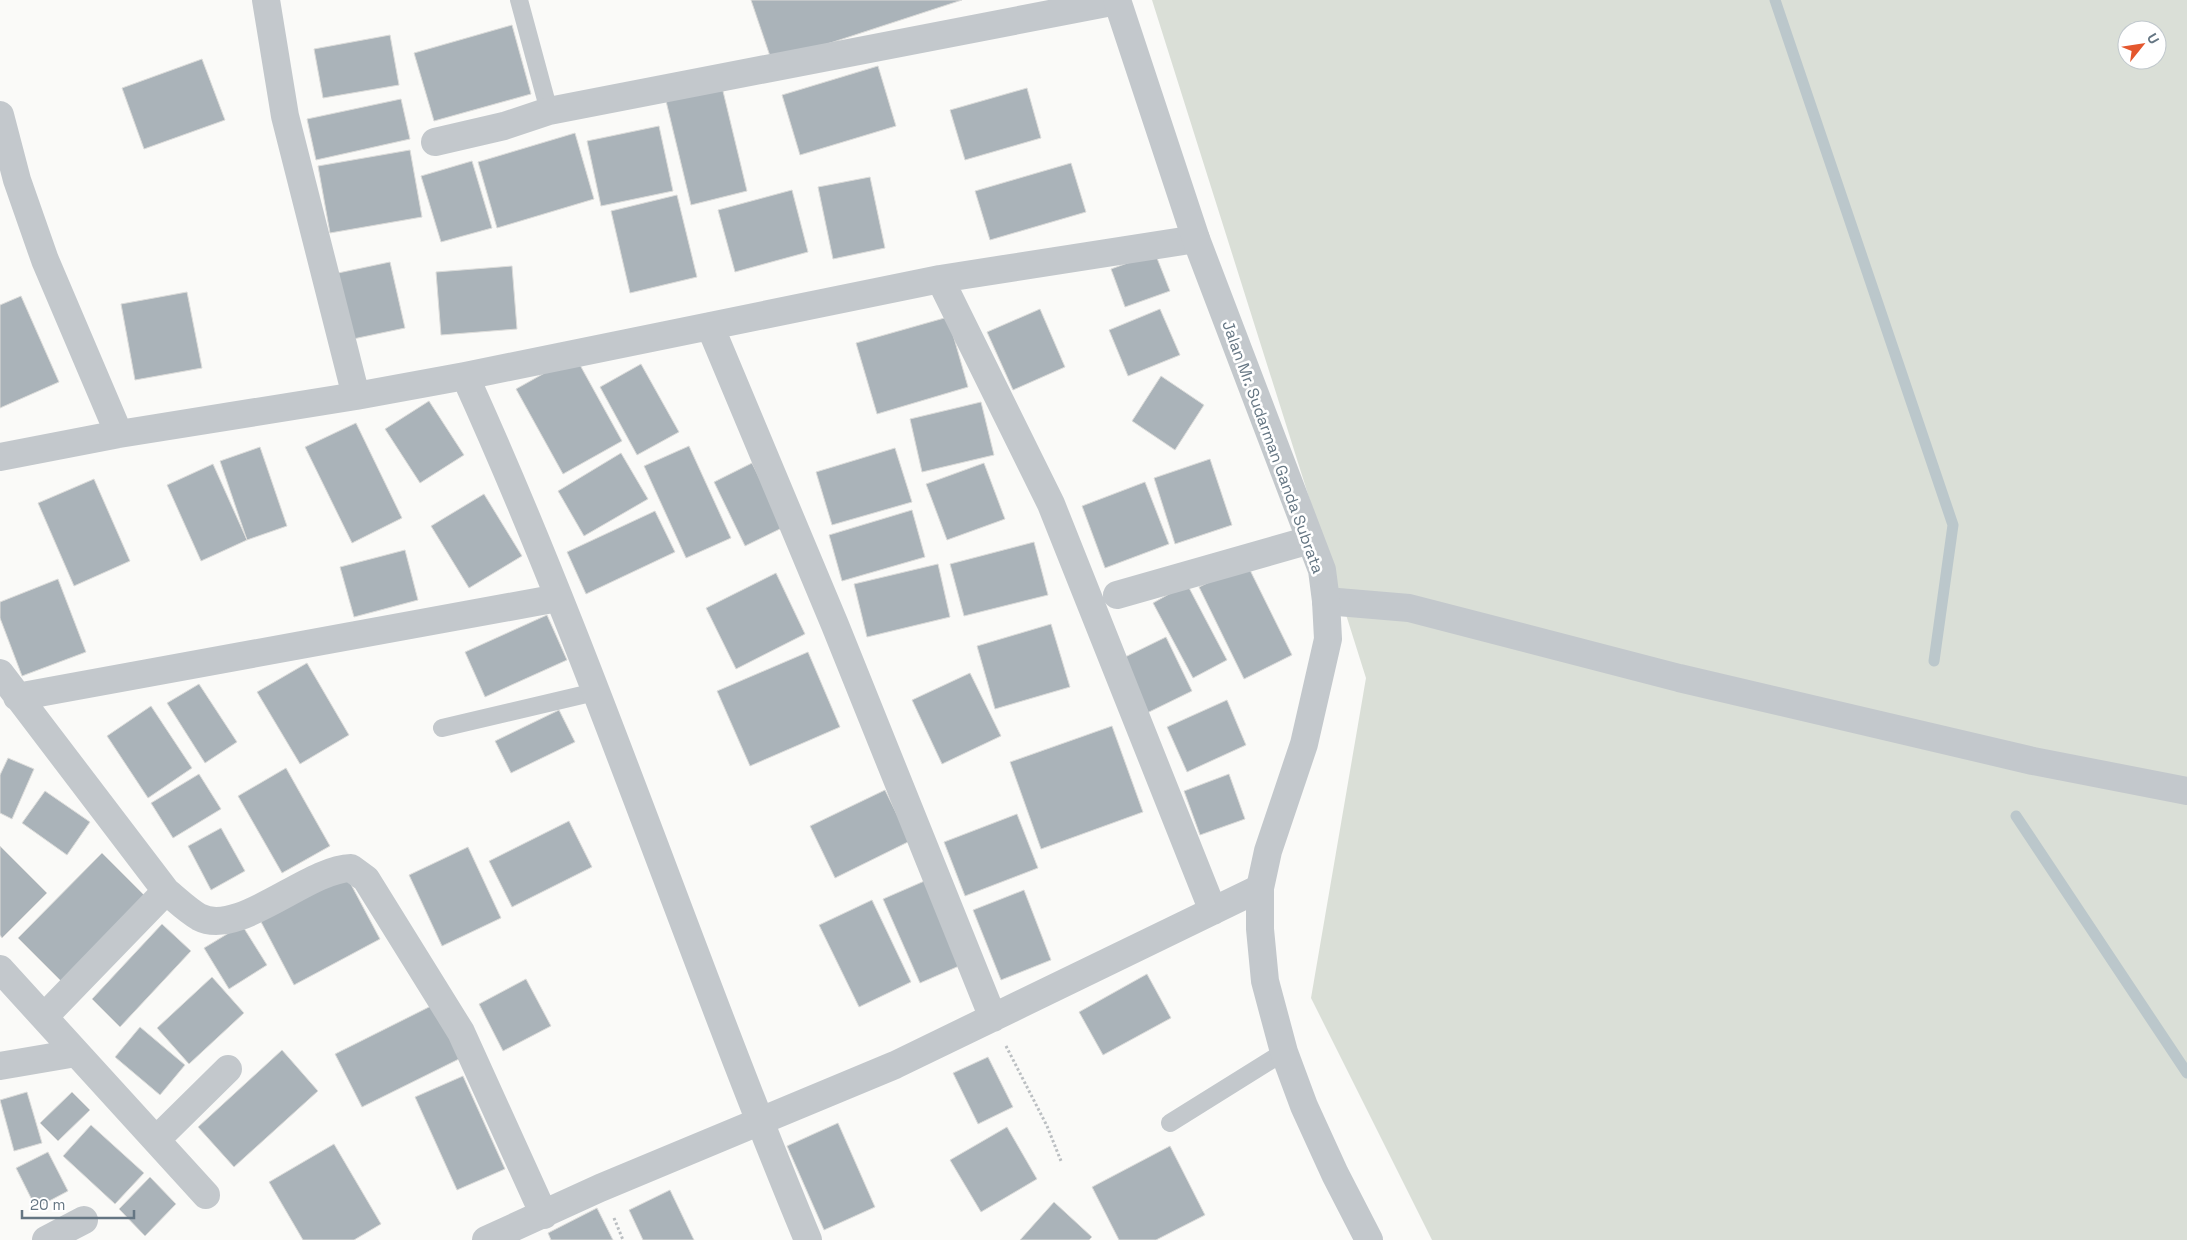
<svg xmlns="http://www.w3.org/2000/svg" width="2187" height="1240" font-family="'Space Grotesk',sans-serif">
<rect width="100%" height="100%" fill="#fafaf8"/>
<!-- green -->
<path fill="#dadfd7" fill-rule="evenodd" d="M1152,0H2187V1240H1432L1311,998L1366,678ZM2127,30H2157V60H2127Z"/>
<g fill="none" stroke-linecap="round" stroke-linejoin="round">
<!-- stream -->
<path stroke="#bbc7cb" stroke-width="11" d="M1775,0L1953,525L1934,661
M2016,816L2187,1073"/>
</g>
<!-- building -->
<path fill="#aab3b9" stroke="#dcdcda" d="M751,0H962L772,62Z
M512,25L531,94L434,121L414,53Z
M390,35L399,85L323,98L314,49Z
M202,59L225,120L144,149L122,88Z
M878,66L896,126L800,155L782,95Z
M722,87L747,191L691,205L666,101Z
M1027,88L1041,138L965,160L950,110Z
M401,99L410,139L316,160L307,119Z
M659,126L673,191L601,206L587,141Z
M575,133L594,199L497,228L478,162Z
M410,150L422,217L330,233L318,166Z
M472,161L492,228L441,242L421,176Z
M1071,163L1086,212L990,240L975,191Z
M870,177L885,248L833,259L818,187Z
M792,190L808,252L735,272L718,210Z
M677,195L697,277L630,293L611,211Z
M1155,253L1170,291L1125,307L1111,269Z
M390,262L405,328L353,339L338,273Z
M512,266L517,329L441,335L436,272Z
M187,292L202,368L135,380L121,304Z
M21,296L59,382L0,408V305Z
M1040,309L1065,367L1013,390L987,332Z
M1160,309L1180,355L1128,376L1109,330Z
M948,317L968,387L877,414L856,343Z
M575,356L622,441L563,474L516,389Z
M641,364L679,432L637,455L600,387Z
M1161,376L1204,405L1175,450L1132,421Z
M429,401L464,455L420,483L385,429Z
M981,402L994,455L922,472L910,419Z
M356,423L402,518L352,543L305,447Z
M689,446L731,538L686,558L644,466Z
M260,447L287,526L247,540L220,461Z
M895,448L912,502L832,525L816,472Z
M621,453L648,499L584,536L558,491Z
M1210,459L1232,525L1175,544L1154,478Z
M752,463L784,527L745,546L714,482Z
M984,463L1005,519L947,540L926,484Z
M213,464L247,540L201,561L167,485Z
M94,479L130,561L74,586L38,503Z
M1145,482L1169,544L1105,568L1082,506Z
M484,494L522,556L469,588L431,526Z
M912,510L925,557L842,581L829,535Z
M655,511L675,552L586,594L567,552Z
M1034,542L1048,595L964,616L950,564Z
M405,550L418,600L354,617L340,567Z
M938,564L950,617L867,637L854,584Z
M1247,564L1292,655L1244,679L1199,587Z
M776,573L805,634L736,669L706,608Z
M58,579L86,652L22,676L0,618V602Z
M1187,584L1227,660L1193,678L1153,603Z
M547,615L567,660L485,697L465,652Z
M1051,624L1070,687L995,709L977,646Z
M1166,637L1192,691L1147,713L1121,659Z
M808,652L840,727L750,766L717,691Z
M307,663L349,735L300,764L257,692Z
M970,673L1001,736L942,764L912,700Z
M199,684L237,742L205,763L167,703Z
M1227,700L1246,745L1187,772L1167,727Z
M151,706L192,768L148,798L107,736Z
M559,710L575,742L511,773L495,741Z
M1112,726L1143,812L1041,849L1010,762Z
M8,758L34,769L12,819L0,813V775Z
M286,768L330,846L282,873L238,796Z
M199,774L221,809L173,838L151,803Z
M1229,774L1245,819L1200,835L1184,791Z
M885,790L910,841L835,878L810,826Z
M45,791L90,822L67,855L22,823Z
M1017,814L1038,868L965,896L944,842Z
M569,821L592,867L512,907L489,861Z
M221,828L245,871L211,890L188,846Z
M0,846L47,893L2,938L0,935Z
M468,847L501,918L442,946L409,875Z
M102,853L146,897L62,982L18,938Z
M346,875L380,939L294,985L260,920Z
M929,879L966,963L920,983L883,899Z
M1024,890L1051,960L1001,980L973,910Z
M872,900L911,982L859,1007L819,925Z
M162,924L191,951L120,1027L92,999Z
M242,925L267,965L229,989L204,948Z
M1147,974L1171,1018L1103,1055L1079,1012Z
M212,977L244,1013L189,1064L157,1028Z
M526,979L551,1026L503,1051L479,1004Z
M437,1003L463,1057L362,1107L335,1054Z
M140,1027L185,1065L160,1095L115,1057Z
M282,1050L318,1091L234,1167L198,1127Z
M988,1057L1013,1107L978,1124L953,1073Z
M463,1076L505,1169L457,1190L415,1097Z
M27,1092L42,1143L14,1151L0,1100Z
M72,1092L90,1110L58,1141L40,1123Z
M838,1123L875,1207L824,1230L787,1146Z
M91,1125L144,1173L115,1204L63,1156Z
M1007,1127L1037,1179L981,1212L950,1160Z
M334,1144L381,1224L354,1240H303L269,1182Z
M1170,1146L1205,1215L1156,1240H1119L1092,1187Z
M48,1152L68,1191L36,1208L16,1168Z
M150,1177L176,1204L145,1236L119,1209Z
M670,1190L694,1240H643L629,1210Z
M1054,1202L1092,1237L1089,1240H1020Z
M597,1208L613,1240H551L548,1233Z"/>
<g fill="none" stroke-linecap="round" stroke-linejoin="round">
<!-- path -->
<path stroke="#bbbfc2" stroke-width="3" stroke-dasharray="2.5 2.5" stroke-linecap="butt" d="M1006,1046L1047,1126L1061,1161
M614,1218L623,1240"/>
<!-- service -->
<path stroke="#c3c8cc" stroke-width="18" d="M519,0L549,111
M442,728L595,692
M1170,1123L1284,1052"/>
<!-- minor -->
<path stroke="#c3c8cc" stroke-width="28" d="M266,0L285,116L356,396
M0,115L17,180L45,260L119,434
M435,142L504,126L549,111L1117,1
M940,279L1051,504L1213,911
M710,326L835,625L993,1018
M465,376C593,658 689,954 808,1240
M0,457L119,434L356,396L465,376L940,279L1196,239
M1117,595L1310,540
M1326,601L1409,608L1679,678L2033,761L2187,791
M0,673L166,891C177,900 187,910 199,917C239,938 307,869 351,868L366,879L461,1032L544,1215
M17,697L558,598
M0,969L206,1195
M44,1017L166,891
M0,1066L76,1053
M156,1140L228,1069
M46,1240L84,1220
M486,1240L600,1188L895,1065L1260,888"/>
<!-- tertiary -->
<path stroke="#c3c8cc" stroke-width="28" d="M1117,0L1196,239L1322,570L1326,601L1328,639L1304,744L1268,851L1260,888V929L1265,981L1284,1052L1304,1106L1335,1174L1369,1240"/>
</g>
<g text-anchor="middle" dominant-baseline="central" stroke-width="5" stroke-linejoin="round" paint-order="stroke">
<!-- street labels -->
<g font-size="16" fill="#657683" stroke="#fff">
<text transform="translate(1273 447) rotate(70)">Jalan Mr. Sudarman Ganda Subrata</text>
</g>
</g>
<!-- north arrow -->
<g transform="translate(2142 45) rotate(60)"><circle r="24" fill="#ffffff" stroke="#c1c8cd"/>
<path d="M0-4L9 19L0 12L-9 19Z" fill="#e4572e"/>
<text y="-8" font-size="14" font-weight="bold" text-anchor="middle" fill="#657683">U</text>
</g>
<!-- scale -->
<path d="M22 1210v8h112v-8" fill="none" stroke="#657683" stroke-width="2.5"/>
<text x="30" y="1210" font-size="15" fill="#657683" stroke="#ffffff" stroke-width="4" paint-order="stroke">20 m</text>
</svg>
